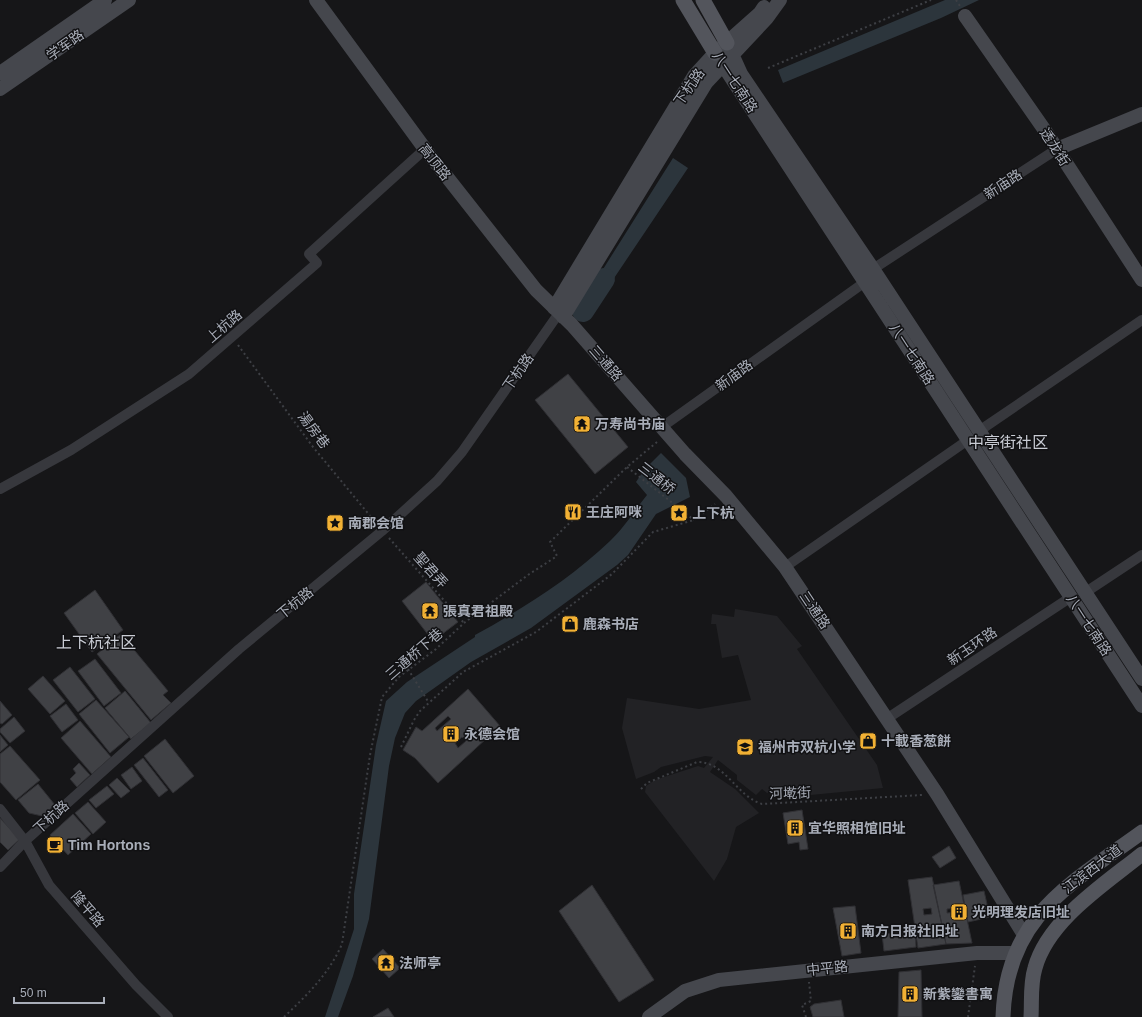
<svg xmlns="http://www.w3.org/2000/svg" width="1142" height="1017" font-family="Arial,'Noto Sans SC',sans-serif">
<rect width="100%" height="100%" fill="#161618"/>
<!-- built -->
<path fill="#222225" d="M735,609L777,616L802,646L797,649L877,765L883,788L790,797L789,791L767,793L762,789L756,795L737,780V775L718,760L710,772L735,789L759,813L736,827L727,859L714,881L645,792L646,786L655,780L698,766L704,768L713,757L705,756L661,767L654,772L636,779L622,728L627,698L699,709L751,700L738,655L722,658L716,624H711L712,614L734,617Z"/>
<!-- water -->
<path fill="#2c353c" d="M945,0H979L941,18L783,83L778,70Z
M673,158L688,168L594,308L583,301Z
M661,453L686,478L690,497L656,514L628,555L617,565L531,628L471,662L416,701L405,713L395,738L389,766L369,919L353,976L338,1017H325L354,929V894L376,745L386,701L407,682L475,637V635C524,608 570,579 610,541C624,528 635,510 647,495L636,482L644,470Z"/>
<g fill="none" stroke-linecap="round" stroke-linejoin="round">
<!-- river -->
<path stroke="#2c353c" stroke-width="22" d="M583,311L604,279"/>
</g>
<!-- building -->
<path fill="#404145" stroke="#303034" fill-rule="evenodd" d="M568,374L628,447L595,474L535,400Z
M426,582L458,622L433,641L402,601Z
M95,590L123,630L92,652L64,613Z
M121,634L168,691L163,695L171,703L151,720L97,654Z
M95,659L121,693L104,706L78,671Z
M70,667L95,699L78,712L53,680Z
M43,676L65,701L50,714L28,689Z
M468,689L500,726L438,783L415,758L403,750L416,727L422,731ZM448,716L451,719L437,731L435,728ZM462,737L466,741L458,748L455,743Z
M125,691L151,723L131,739L105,708Z
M96,700L129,737L110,753L79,714Z
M0,701L12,715L2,724L0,723Z
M66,704L78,720L62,732L50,716Z
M14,717L25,731L10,743L0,732V729Z
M80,721L111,757L92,774L61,738Z
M0,735L8,745L0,752Z
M165,739L194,776L173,793L144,756Z
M10,746L40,780L16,800L0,782V754Z
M143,758L168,790L159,797L134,765Z
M79,763L90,775L77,787L70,779L76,773L73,769Z
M132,767L142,781L131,789L121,775Z
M117,778L130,791L121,798L109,785Z
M38,784L55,805L42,816L29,813L18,800Z
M107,786L114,794L96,808L89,800Z
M88,802L106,822L93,834L75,813Z
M802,810L808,849L800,850L799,842L788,844L783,813Z
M73,814L91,834L68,855L50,835Z
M0,818L20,839L8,850L0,842Z
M949,846L956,858L940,868L932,857Z
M932,877L946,944L918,948L908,880ZM931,908L932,914L924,915L923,909Z
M959,881L972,943L946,944L933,885ZM957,908L958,912L947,913V909Z
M592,885L654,980L619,1002L559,911Z
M984,891L990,917L968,922L963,895Z
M855,906L861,953L842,956L833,908Z
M915,931L916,947L884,951L882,934Z
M383,949L400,968L389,978L372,959Z
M921,970L922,1017H898L899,972Z
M841,1000L844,1017H813L810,1007L814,1004Z
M388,1008L394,1017H373Z"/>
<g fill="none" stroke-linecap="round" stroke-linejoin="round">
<!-- path -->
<path stroke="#3d3f44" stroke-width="2" stroke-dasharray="2 3" stroke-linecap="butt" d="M956,0L960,6
M768,68L931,0
M238,345L313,447L376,523
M627,467L694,520
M389,538L464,623
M408,669L429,703
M401,747L414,720L420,711L463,672L536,632L612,574L653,532L694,520L715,504
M641,789L647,783L697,762C726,762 736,796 762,804L922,795
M284,1017C307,995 329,974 342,944L370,755L382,697L399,677L436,649L464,623L528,575L557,556L550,542L627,467L657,442
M806,1017L802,1005L811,1001L809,982
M968,1017L975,966"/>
<!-- street -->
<path stroke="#37383d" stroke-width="10" d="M873,269L1057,149
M662,427L865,282
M979,431L1142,320
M0,489L71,450L189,374L317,263L309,254L425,149
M785,567L968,440
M1086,592L1142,555
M888,718L1071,597
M0,809L25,841L49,885L136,985L168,1017
M0,867L25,841L239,649L382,531L437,481L462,452L559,313"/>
<!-- secondary -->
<path stroke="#45474d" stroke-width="14" d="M316,0L425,149L536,290L572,325L685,454L726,496L785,567L937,794L1024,935
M965,16L1046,132L1142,280
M727,43L741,74L873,269L1142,679
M715,53L1142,706
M0,73L105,0
M0,89L129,0
M1057,149L1142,114
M554,308L694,76L715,53L760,13L764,7
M563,317L706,83L767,18L780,0
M649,1017L685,991L719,980L977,953H1015"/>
<!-- primary -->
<path stroke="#53555c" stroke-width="15" d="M683,0L715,53
M703,0L727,43
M1003,1017C1006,917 1069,885 1142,832
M1031,1017C1032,1001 1030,984 1035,968C1048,920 1105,884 1142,854"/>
</g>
<!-- icons -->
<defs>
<symbol id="temple-square" viewBox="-11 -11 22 22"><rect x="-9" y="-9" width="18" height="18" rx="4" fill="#f2b134" stroke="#111113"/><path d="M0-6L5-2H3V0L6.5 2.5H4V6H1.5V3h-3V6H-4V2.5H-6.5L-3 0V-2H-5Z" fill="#111"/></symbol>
<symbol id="restaurant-square" viewBox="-11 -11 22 22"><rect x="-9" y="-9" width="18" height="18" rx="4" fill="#f2b134" stroke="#111113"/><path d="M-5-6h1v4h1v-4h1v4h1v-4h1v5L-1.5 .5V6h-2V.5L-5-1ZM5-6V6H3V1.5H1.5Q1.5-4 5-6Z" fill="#111"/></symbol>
<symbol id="sight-square" viewBox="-11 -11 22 22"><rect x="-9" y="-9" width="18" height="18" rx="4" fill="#f2b134" stroke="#111113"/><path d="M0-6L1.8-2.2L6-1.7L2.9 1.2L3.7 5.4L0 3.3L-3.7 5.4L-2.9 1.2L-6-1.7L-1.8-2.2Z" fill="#111"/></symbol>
<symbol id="shop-square" viewBox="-11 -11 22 22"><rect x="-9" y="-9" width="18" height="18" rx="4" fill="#f2b134" stroke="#111113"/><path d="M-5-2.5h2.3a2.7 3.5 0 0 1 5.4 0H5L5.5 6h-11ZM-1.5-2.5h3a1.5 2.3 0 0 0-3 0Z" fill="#111"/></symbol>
<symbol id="building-square" viewBox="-11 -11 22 22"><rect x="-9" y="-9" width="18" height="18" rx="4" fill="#f2b134" stroke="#111113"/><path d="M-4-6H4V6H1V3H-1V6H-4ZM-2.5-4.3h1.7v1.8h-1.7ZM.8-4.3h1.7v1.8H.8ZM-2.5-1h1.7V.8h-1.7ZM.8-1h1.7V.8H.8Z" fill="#111"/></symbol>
<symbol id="school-square" viewBox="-11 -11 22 22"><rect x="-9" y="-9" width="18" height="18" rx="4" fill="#f2b134" stroke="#111113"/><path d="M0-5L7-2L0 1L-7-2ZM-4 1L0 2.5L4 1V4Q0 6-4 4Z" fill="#111"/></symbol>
<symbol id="cafe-square" viewBox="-11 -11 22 22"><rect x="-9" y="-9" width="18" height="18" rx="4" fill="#f2b134" stroke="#111113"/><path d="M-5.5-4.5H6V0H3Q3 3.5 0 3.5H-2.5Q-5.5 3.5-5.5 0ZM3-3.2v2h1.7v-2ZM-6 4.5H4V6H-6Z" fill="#111"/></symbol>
</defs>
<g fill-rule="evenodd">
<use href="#temple-square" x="572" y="414" width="20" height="20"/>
<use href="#restaurant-square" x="563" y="502" width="20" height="20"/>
<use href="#sight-square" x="669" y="503" width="20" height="20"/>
<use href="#sight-square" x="325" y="513" width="20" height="20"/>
<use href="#temple-square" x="420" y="601" width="20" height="20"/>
<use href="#shop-square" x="560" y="614" width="20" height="20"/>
<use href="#building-square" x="441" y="724" width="20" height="20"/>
<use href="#shop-square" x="858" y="731" width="20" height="20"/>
<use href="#school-square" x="735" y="737" width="20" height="20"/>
<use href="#building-square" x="785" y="818" width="20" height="20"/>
<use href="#cafe-square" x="45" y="835" width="20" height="20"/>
<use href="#building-square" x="949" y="902" width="20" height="20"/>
<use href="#building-square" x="838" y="921" width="20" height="20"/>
<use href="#temple-square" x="376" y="953" width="20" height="20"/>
<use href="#building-square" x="900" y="984" width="20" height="20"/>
</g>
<g text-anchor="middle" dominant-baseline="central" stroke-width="3" stroke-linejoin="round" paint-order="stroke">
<!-- street labels -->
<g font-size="14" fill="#a8adb8" stroke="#111113">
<text transform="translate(65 45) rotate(-35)">学军路</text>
<text transform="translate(735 82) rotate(57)">八一七南路</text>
<text transform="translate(689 87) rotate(-55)">下杭路</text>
<text transform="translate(1055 147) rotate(57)">透龙街</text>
<text transform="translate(435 162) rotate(52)">高顶路</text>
<text transform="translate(1003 184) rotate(-33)">新庙路</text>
<text transform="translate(224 326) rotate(-41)">上杭路</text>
<text transform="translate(912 354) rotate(57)">八一七南路</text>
<text transform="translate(606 363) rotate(49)">三通路</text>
<text transform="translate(518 372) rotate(-55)">下杭路</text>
<text transform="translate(734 375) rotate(-36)">新庙路</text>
<text transform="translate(314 430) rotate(53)">湯房巷</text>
<text transform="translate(657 478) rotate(38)">三通桥</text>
<text transform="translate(431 570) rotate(48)">聖君弄</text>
<text transform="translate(295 603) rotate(-39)">下杭路</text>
<text transform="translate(815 610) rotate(56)">三通路</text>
<text transform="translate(1089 625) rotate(57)">八一七南路</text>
<text transform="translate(972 646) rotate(-34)">新玉环路</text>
<text transform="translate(414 654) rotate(-41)">三通桥下巷</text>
<text transform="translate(790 793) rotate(-2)">河墘街</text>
<text transform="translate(51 817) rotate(-42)">下杭路</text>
<text transform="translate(1092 869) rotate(-37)">江滨西大道</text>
<text transform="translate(88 909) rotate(49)">隆平路</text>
<text transform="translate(827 968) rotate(-6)">中平路</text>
</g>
<!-- poi labels -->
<g font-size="14" font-weight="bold" fill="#a8adb8" stroke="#111113" text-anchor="start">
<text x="595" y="424">万寿尚书庙</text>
<text x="586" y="512">王庄阿咪</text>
<text x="692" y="513">上下杭</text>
<text x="348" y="523">南郡会馆</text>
<text x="443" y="611">張真君祖殿</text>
<text x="583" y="624">鹿森书店</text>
<text x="464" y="734">永德会馆</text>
<text x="881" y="741">十載香葱餅</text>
<text x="758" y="747">福州市双杭小学</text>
<text x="808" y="828">宜华照相馆旧址</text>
<text x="68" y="845">Tim Hortons</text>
<text x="972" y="912">光明理发店旧址</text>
<text x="861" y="931">南方日报社旧址</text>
<text x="399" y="963">法师亭</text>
<text x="923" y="994">新紫鑾書寓</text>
</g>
<!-- quarter labels -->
<g font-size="16" fill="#c9ccd4" stroke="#111113">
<text x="1008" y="442">中亭街社区</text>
<text x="96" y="642">上下杭社区</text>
</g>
</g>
<!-- scale -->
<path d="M14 997v6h90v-6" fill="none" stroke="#a8adb8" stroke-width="2"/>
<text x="20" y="997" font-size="12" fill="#a8adb8" stroke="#111113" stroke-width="3" paint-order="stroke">50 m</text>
</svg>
